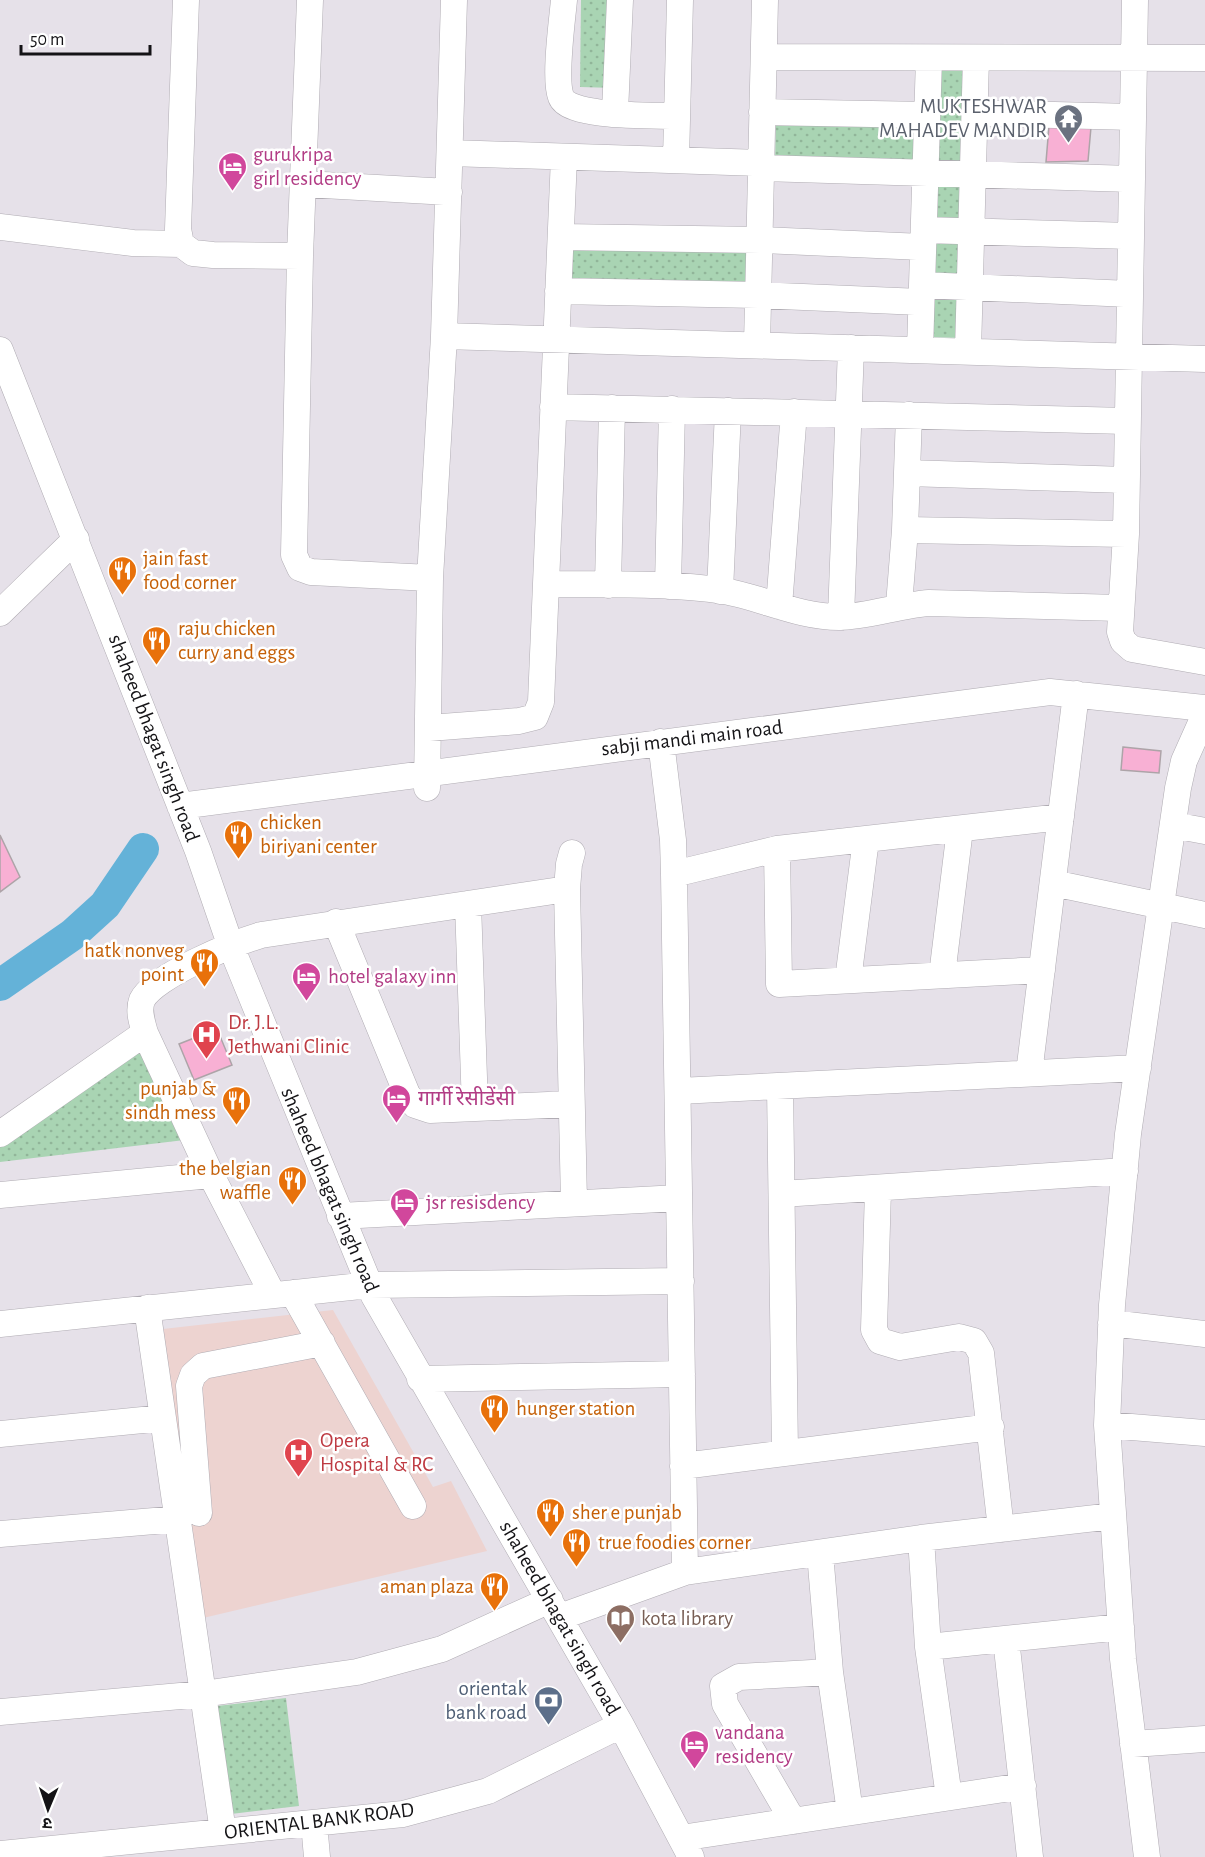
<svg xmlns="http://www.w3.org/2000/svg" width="1205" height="1857" font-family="'Alegreya Sans','Noto Sans Devanagari',sans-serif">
<defs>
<pattern id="park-dots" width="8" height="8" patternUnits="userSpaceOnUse" patternTransform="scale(1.5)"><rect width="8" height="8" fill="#a9d4b3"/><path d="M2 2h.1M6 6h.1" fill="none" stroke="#91b599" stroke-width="1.8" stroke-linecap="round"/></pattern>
</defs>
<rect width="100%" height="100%" fill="#e6e1e9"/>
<!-- medical -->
<path fill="#edd3d0" d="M333,1310L433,1487L451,1481L487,1551L203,1618L163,1329Z"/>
<!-- park -->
<path fill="url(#park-dots)" d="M581,0H616L615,88L580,87Z
M934,62L971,63L963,338L926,337Z
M776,116L919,120L918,167L775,164Z
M571,249L746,250L749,284L568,280Z
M148,1043L193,1139L0,1162V1146Z
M286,1698L299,1806L231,1814L217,1706Z"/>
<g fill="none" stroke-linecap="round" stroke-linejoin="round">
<!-- river -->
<path stroke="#64b2d8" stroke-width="32" d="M0,985L72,935L105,905L143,849"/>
</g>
<!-- building -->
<path fill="#f8b0d4" stroke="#ada4a8" stroke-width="1.5" d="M1049,126L1091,127L1088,161L1046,162Z
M1123,747L1161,751L1159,773L1121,770Z
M0,835L20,877L0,892Z
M217,1029L232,1065L194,1080L179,1044Z"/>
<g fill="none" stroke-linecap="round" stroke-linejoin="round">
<defs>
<path id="minor" d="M186,0L178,229L181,244L193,253L213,255L300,256
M310,0L300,256L294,555L300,568L311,572L430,578
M564,0C562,22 554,79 561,97C569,118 654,115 676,116
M1135,0L1126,534L1120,632L1123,641L1132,649L1205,662
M764,57L1205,58
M615,112L620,0
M762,112L927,115
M974,113L1133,117
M450,153L761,163
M676,160L680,0
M761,168L1132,179
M305,184L449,192
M0,227L133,243L181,244
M924,230L1131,236
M561,237L760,240L923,247
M922,285L1130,294
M558,291L758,295L921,302
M444,336L1205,359
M757,345L765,0
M0,350L198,851L230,944L374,1296L621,1725L691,1857
M920,350L929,58
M968,351L976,58
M553,407L1127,421
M907,473L1126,480
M905,530L1126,534
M546,584C605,585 665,582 724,591C763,598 799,617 839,617C867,617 900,605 929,603L1120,608
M608,585L612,408
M668,586L672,409
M720,591L728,411
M899,605L905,530L909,415
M779,606L794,412
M0,613L76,539
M841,617L851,348
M429,728L519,721L535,717L541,702L564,157
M661,742L673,840L674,874L685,1572
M427,788L430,578L444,336L454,0
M180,806L1050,692L1205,708
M1173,825L1205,831
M777,849L779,984L1042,970
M572,853L569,864L567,889L574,1202
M674,874L777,849L1061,817
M1053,883L1205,915
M468,904L475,1107
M336,922L407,1094L415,1105L430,1110L571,1104
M942,975L960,829
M848,980L866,839
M1029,1073L1076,694
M780,1086L785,1453
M679,1091L1138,1068
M0,1134L145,1033
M878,1189L874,1330L880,1341L900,1347L959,1337L974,1341L981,1353L1001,1529
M782,1194L1125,1171
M0,1195L211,1175
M340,1216L679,1198
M293,1293L413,1506
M273,1295L211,1175L145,1033C142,1022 138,1011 142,1000C154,976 234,943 261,935L567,889
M147,1308L223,1832
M1111,1323L1205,1334
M0,1324L370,1285L681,1281
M420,1379L682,1374
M1107,1425L1205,1433
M0,1434L163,1418
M683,1466L991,1427
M199,1513L189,1386L193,1375L203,1366L322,1343
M0,1534L178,1519
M921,1538L928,1647L949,1797
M820,1553L830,1672L850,1812
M560,1617L685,1572L921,1538L1113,1516
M1006,1639L1030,1857
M928,1647L1121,1627
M0,1712L203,1694L357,1672L442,1649L550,1600
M1133,1744L1205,1739
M793,1821L725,1704L723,1686L739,1677L830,1672
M314,1823L317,1857
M681,1838L1023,1786
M0,1854L403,1814L488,1791L621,1725
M1147,1857L1123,1659L1107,1425L1112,1305L1128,1134L1178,788L1184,761L1205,714"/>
</defs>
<!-- minor casing -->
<use href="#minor" stroke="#b0acb3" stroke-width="27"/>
<!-- minor -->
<use href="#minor" stroke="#fff" stroke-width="26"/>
</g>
<!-- icons -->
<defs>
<symbol id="temple-pin" viewBox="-11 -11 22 30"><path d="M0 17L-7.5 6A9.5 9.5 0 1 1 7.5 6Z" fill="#6b7280" stroke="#fff"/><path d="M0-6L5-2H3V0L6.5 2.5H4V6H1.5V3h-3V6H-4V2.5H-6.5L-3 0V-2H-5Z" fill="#fff"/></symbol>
<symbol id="hotel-pin" viewBox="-11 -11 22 30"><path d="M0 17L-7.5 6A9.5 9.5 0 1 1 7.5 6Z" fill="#d1479c" stroke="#fff"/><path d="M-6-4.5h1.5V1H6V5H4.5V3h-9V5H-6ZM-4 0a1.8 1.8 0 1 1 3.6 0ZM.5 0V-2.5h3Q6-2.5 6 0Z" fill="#fff"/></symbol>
<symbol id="restaurant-pin" viewBox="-11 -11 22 30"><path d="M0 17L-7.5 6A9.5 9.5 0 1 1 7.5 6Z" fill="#e8710a" stroke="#fff"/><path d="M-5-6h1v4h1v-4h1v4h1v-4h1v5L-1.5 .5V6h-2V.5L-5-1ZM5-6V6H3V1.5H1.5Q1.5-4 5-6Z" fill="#fff"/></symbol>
<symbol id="hospital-pin" viewBox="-11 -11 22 30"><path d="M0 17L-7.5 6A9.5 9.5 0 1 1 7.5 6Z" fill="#e0444e" stroke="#fff"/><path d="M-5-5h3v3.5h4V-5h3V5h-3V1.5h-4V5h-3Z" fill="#fff"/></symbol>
<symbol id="library-pin" viewBox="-11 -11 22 30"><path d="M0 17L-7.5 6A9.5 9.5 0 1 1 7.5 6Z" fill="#8d6e63" stroke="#fff"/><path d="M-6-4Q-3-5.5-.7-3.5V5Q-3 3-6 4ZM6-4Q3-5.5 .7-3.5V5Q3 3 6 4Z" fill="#fff"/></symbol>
<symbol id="bank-pin" viewBox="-11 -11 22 30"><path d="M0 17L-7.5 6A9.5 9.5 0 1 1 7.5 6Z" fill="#5c6f8a" stroke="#fff"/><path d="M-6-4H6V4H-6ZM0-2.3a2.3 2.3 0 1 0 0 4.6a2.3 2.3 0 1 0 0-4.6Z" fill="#fff"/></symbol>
</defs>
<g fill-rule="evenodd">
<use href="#temple-pin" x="1052" y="102" width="33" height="45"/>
<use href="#hotel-pin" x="216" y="150" width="33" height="45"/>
<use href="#restaurant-pin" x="106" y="554" width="33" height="45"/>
<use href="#restaurant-pin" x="140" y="624" width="33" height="45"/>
<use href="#restaurant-pin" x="222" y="818" width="33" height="45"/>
<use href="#restaurant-pin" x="188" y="946" width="33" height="45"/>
<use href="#hotel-pin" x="290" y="960" width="33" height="45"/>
<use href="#hospital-pin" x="190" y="1018" width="33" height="45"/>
<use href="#hotel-pin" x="380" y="1082" width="33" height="45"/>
<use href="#restaurant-pin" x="220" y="1084" width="33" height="45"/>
<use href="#restaurant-pin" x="276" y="1164" width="33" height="45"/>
<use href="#hotel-pin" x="388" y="1186" width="33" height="45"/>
<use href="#restaurant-pin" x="478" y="1392" width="33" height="45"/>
<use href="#hospital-pin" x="282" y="1436" width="33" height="45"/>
<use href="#restaurant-pin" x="534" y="1496" width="33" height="45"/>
<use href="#restaurant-pin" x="560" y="1526" width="33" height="45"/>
<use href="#restaurant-pin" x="478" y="1570" width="33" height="45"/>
<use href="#library-pin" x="604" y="1602" width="33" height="45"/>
<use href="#bank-pin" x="532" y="1684" width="33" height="45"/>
<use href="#hotel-pin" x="678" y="1728" width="33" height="45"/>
</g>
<g text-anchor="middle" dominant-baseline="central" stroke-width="5" stroke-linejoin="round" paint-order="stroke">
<!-- worship labels -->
<g font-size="21" fill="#5b616d" stroke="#fff" text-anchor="end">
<text x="1047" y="106">MUKTESHWAR<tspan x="1047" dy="24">MAHADEV MANDIR</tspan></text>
</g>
<!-- hotel labels -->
<g font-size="21" fill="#b23c85" stroke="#fff" text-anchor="start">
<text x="253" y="154">gurukripa<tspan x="253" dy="24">girl residency</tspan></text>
<text x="328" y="976">hotel galaxy inn</text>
<text x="418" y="1098">गार्गी रेसीडेंसी</text>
<text x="426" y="1202">jsr resisdency</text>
<text x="715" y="1732">vandana<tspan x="715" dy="24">residency</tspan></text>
</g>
<!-- food labels -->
<g font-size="21" fill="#c56008" stroke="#fff" text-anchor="start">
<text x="143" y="558">jain fast<tspan x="143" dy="24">food corner</tspan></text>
<text x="178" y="628">raju chicken<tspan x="178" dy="24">curry and eggs</tspan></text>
<text x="260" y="822">chicken<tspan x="260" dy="24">biriyani center</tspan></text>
<text x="184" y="950" text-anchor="end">hatk nonveg<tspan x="184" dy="24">point</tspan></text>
<text x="216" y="1088" text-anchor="end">punjab &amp;<tspan x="216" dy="24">sindh mess</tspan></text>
<text x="271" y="1168" text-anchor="end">the belgian<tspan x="271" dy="24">waffle</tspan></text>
<text x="516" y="1408">hunger station</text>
<text x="572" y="1512">sher e punjab</text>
<text x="598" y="1542">true foodies corner</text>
<text x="474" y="1586" text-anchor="end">aman plaza</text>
</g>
<!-- street labels -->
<g font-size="21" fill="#141316" stroke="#fff">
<text transform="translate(154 738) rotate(69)">shaheed bhagat singh road</text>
<text transform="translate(692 738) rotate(-7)">sabji mandi main road</text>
<text transform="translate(330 1190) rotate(67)">shaheed bhagat singh road</text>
<text transform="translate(560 1618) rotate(60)">shaheed bhagat singh road</text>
<text transform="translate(319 1821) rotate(-7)">ORIENTAL BANK ROAD</text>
</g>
<!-- health labels -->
<g font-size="21" fill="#be3a42" stroke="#fff" text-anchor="start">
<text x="228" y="1022">Dr. J.L.<tspan x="228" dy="24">Jethwani Clinic</tspan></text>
<text x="320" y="1440">Opera<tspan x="320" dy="24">Hospital &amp; RC</tspan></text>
</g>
<!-- education labels -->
<g font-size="21" fill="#785e54" stroke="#fff" text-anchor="start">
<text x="641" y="1618">kota library</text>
</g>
<!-- service labels -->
<g font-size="21" fill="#4e5e75" stroke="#fff" text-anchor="end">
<text x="527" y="1688">orientak<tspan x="527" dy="24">bank road</tspan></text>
</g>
</g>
<!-- north arrow -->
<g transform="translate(48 1809) rotate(182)" stroke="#ffffff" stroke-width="4.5" paint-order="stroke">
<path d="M0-4.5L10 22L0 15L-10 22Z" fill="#141316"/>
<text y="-9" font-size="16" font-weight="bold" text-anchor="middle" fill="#141316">उ</text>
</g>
<!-- scale -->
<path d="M21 45v9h129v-9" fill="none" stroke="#141316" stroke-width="3"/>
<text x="30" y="45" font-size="18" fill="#141316" stroke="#ffffff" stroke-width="4.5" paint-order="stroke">50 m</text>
</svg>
